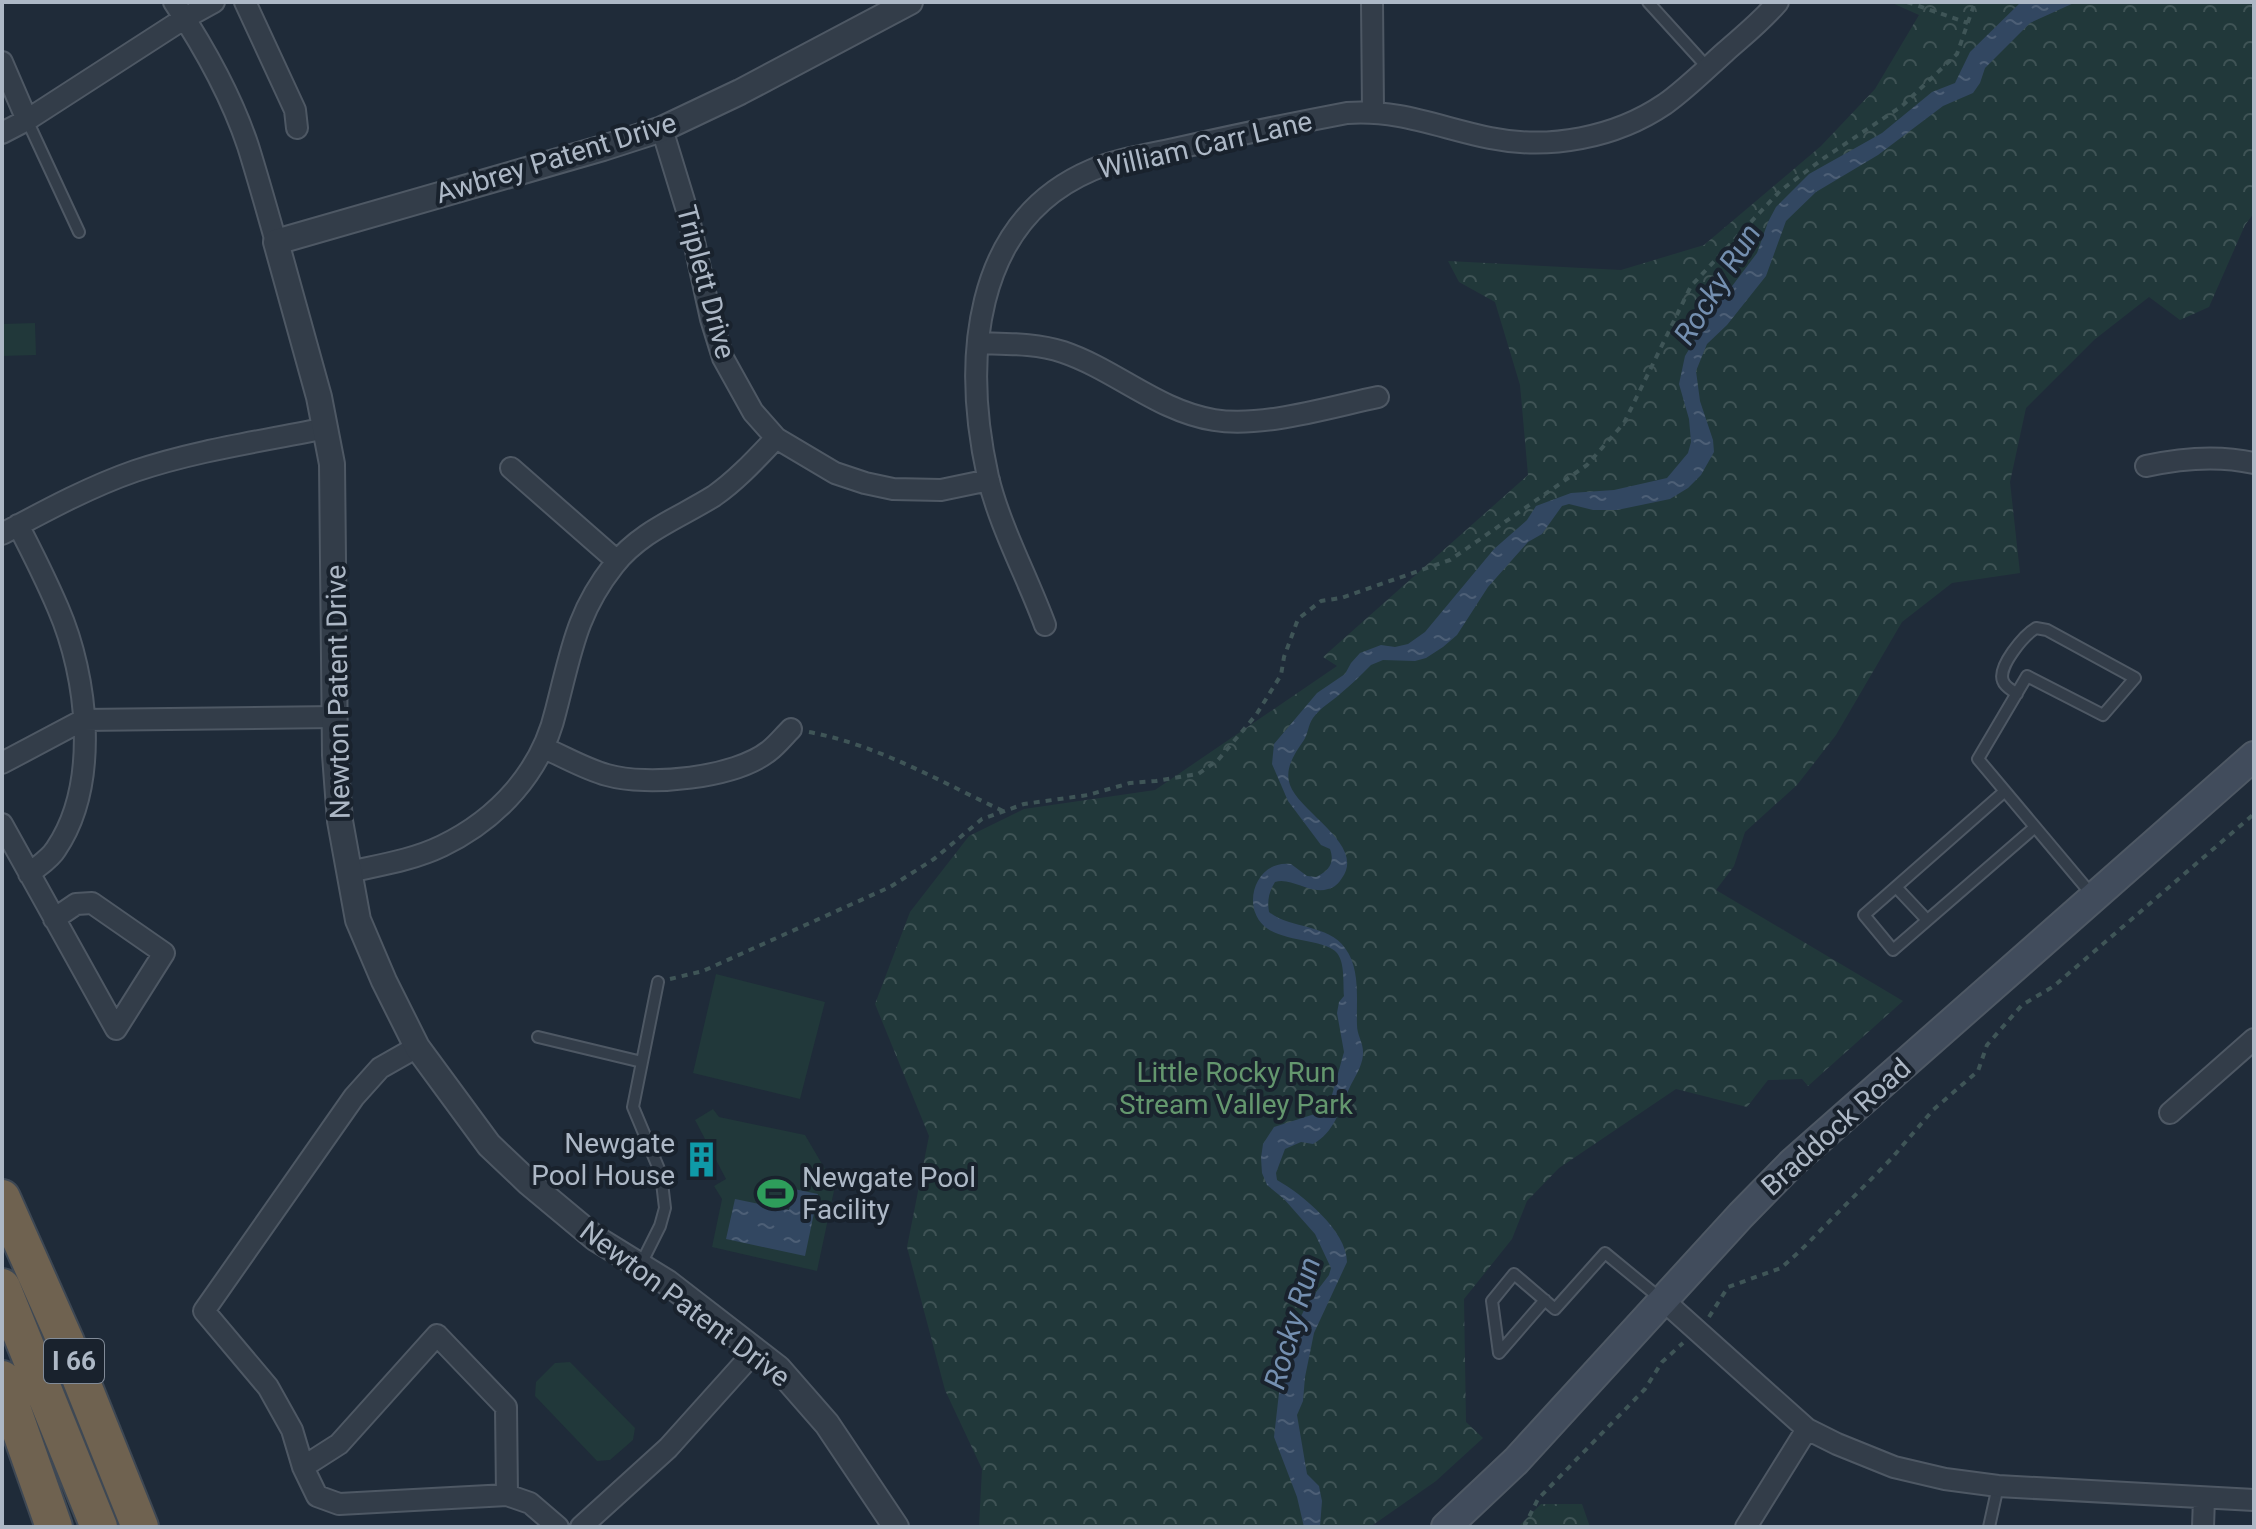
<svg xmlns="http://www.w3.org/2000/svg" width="2256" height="1529" font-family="Roboto,sans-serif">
<defs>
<pattern id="forest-crowns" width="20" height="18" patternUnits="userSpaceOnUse" patternTransform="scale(2)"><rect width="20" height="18" fill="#21383a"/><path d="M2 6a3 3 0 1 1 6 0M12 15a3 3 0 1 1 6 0" fill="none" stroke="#3f5355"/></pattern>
<pattern id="water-ripples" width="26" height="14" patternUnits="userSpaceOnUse" patternTransform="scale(2)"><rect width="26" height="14" fill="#324761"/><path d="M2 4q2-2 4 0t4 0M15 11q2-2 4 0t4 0" fill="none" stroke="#4d5f76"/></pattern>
</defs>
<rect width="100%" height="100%" fill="#1f2b39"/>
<!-- forest -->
<path fill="url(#forest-crowns)" d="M1890,2H2254V213L2245,225L2209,307L2180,320L2149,297L2094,340L2026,408L2010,482L2020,573L1952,583L1902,622L1836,735L1797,785L1745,832L1734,866L1716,890L1903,1001L1808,1086L1802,1079L1768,1080L1747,1107L1676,1089L1559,1168L1527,1201L1512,1239L1464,1299L1466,1422L1483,1438L1436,1481L1370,1527H979L982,1469L945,1390L907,1247L929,1136L875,1004L910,912L969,836L1024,809L1155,790L1337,666L1323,657L1528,475L1520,385L1495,302L1459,282L1448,261L1621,270L1704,245L1821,146L1875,89L1919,15Z
M1541,1504H1582L1590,1527H1518Z"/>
<!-- park -->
<path fill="#21383a" d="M35,323L36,355L2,356V324Z
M716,974L825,1002L800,1099L693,1073Z
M713,1109L719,1117L805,1135L835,1186L817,1271L712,1247L722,1199L714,1186L726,1179L695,1120Z
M570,1362L635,1428L633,1440L610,1460L597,1461L535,1396L536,1382L555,1363Z"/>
<!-- water -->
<path fill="url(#water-ripples)" d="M2021,2H2076L2030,23L1985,68L1980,83L1973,93L1943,106L1878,155L1816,192L1786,221L1766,276L1727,325L1707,344L1696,371L1700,401L1713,440L1714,452L1701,475L1688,488L1670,499L1617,510H1593L1569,504L1562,506L1542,534L1528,542L1488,587L1457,635L1443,647L1426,658L1415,661L1383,660L1371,665C1361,675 1351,685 1340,694C1331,702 1320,708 1313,718C1308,725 1308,734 1304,740C1295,753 1284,768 1290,785C1300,813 1366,845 1342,878C1339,883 1334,888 1328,889C1310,895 1292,877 1275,882C1269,892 1267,900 1269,912C1290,929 1328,924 1345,948C1361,969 1356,1001 1357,1025C1357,1036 1364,1043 1363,1055C1362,1067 1354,1078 1349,1089C1340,1109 1334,1133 1313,1144L1301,1142L1285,1149L1276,1173L1277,1180C1302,1194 1347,1231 1347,1262L1314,1333L1305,1377L1303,1401L1297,1415L1307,1474L1319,1486L1322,1501L1320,1527H1304L1297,1497L1274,1437L1280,1384L1285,1377L1292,1335L1307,1304L1329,1275L1331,1268L1315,1234L1284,1199L1267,1185L1262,1173L1261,1158L1263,1144L1274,1127L1324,1111L1330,1102L1344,1052L1337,1013L1339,1002L1344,996C1343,983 1345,963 1337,953C1327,940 1288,942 1268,929C1239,909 1255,859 1291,864L1307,876L1316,877C1329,871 1335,863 1330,849L1321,845L1288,801L1272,764L1274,744L1317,693L1345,674L1351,663L1360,653L1381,645L1395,647L1408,644L1425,632L1494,549L1527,520L1536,506L1571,493L1614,490L1667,478L1688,453L1691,442L1689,419L1679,384L1685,356L1708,318L1757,253L1768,222L1776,207L1809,174L1882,133L1932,92L1955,83L1970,52Z
M794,1189L818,1194L805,1256L726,1239L735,1199L789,1210Z"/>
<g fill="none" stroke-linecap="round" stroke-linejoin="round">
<defs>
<path id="service" d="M1648,2L1708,68
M27,120L79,232
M2017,694C2012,690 2005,687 2003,681C1997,667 2024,635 2036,628L2047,630L2135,678L2103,715L2027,676L1978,759L2093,896
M2005,791L1864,915L1893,950L2035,827
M1896,887L1927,920
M538,1037L642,1062
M640,1266L660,1226L665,1208L661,1174L633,1107L658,982
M1545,1300L1499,1353L1492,1301L1514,1274L1555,1309L1605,1253L1661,1299
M1989,1527L1998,1486"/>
<path id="minor" d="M174,2C204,47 231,95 248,146C258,178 267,210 276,242
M245,2L295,110L297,128
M1372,2L1373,111
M2,62L27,120
M662,129L688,214L711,319L723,358L753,412L776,438L835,473L865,483L893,489L941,490L989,480
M2,133L27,120L185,18L214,2
M978,343C1006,344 1036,343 1063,352C1116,370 1158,411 1214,420C1262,428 1330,407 1378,397
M2146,466C2182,458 2218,455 2254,463
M511,468L617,561
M18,525C32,552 46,580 58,608C88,677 100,784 56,849C50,859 38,866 29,874
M2,534C45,511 89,487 135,471C197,450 263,441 326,428
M1045,625C1027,576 1000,527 988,477C963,364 970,222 1092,170C1118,159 1147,155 1174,149C1232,136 1289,124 1347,113C1398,109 1441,128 1490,138C1549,150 1615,138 1665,104C1686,89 1705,70 1725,52C1743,36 1762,21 1778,2
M544,748C565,757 585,769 607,775C648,787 735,778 769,751C777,745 784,736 791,729
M2,763L83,720L335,717
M2,824L116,1029L164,953L92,903L76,904L54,919
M349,872C380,865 413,860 442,846C498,819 542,771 556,710C571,653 576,613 614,565C641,531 679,518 714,496C737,480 757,458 776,438
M417,1047L380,1068L354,1097L204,1311L268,1387L292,1430L303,1467L317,1496L339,1504L507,1495L530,1503L558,1527
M2170,1113L2254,1039
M1663,1300L1807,1429L1837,1444L1894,1467L1945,1479L1998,1486L2254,1500
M303,1467L339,1444L437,1335L506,1407L507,1495
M581,1527L668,1448L756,1350
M1746,1527L1807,1429
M2203,1527L2204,1498"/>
<path id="tertiary" d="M896,1527L827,1424L778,1368L668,1283L595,1238L529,1183L489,1145L417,1047L384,981L358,920L340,821L335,755L332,464L319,397L276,242L603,148L662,129L740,92L910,2"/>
<path id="secondary" d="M1446,1527L1516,1461L1741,1215L1792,1163L2254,756"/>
<path id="motorway" d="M2,1198L65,1340L140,1527
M2,1287L99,1527
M2,1379L54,1527"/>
</defs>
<!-- service casing -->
<use href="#service" stroke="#4e5864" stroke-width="14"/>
<!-- minor casing -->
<use href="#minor" stroke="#4e5864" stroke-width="24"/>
<!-- tertiary casing -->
<use href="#tertiary" stroke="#4e5864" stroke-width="28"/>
<!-- secondary casing -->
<use href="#secondary" stroke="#4e5864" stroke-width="32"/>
<!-- motorway casing -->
<use href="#motorway" stroke="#3e4854" stroke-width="40"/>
<!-- path -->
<path stroke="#3f5557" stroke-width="4" stroke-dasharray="6 6" stroke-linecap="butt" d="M1907,2L1968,23
M809,732C878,745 941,782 1003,811
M670,979L703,971L890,887L934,859L982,819L1024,804L1088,795L1130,783L1156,781L1198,774L1218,760L1256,715L1281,675L1284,657L1298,619L1321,601L1341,598L1450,560L1587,465L1624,423L1691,286L1780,191L1824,158L1902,106L1957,54L1975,2
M1709,1317L1728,1287L1781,1268L1800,1251L1891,1159L1933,1110L1978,1071L1987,1045L2022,1005L2054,986L2254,814
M1524,1527L1538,1499L1645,1389L1662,1362L1683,1343"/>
<!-- service -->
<use href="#service" stroke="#333d49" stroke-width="10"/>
<!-- minor -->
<use href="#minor" stroke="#333d49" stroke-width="20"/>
<!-- tertiary -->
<use href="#tertiary" stroke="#333d49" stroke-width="24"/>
<!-- secondary -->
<use href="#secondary" stroke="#414c5c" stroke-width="28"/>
<!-- motorway -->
<use href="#motorway" stroke="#6f6250" stroke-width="36"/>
</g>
<!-- icons -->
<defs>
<symbol id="building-bare" viewBox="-9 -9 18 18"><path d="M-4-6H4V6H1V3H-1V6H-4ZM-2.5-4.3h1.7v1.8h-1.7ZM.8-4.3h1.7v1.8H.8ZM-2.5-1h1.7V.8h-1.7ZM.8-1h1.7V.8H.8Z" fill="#0f9aa8" stroke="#19222d" stroke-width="2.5" paint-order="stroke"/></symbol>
<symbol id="stadium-bare" viewBox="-9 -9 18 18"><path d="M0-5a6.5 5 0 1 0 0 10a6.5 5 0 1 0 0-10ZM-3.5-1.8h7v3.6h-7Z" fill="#2e9e5b" stroke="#19222d" stroke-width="2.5" paint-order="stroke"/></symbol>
</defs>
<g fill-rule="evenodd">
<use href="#building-bare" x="676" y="1134" width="51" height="51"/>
<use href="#stadium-bare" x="750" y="1168" width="51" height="51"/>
</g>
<g text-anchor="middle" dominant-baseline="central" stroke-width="8" stroke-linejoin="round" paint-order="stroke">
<!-- shield labels -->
<rect fill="#19222d" stroke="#818b98" stroke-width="2" x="44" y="1339" width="60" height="44" rx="6"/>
<g font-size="26" font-weight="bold" fill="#adb8c6">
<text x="74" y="1361">I 66</text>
</g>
<!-- street labels -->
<g font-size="28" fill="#adb8c6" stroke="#19222d">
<text transform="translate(1205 145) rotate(-13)">William Carr Lane</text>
<text transform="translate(556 158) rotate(-17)">Awbrey Patent Drive</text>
<text transform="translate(706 282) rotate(75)">Triplett Drive</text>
<text transform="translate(338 692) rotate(-91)">Newton Patent Drive</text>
<text transform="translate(1836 1127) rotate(-42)">Braddock Road</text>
<text transform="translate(685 1304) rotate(37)">Newton Patent Drive</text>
</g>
<!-- park labels -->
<g font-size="28" fill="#64976e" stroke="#19222d">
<text x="1236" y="1072">Little Rocky Run<tspan x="1236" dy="32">Stream Valley Park</tspan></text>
</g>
<!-- poi labels -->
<g font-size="28" fill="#adb8c6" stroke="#19222d" text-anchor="end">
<text x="675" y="1143">Newgate<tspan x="675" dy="32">Pool House</tspan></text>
<text x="802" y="1177" text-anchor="start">Newgate Pool<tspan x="802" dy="32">Facility</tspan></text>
</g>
<!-- water labels -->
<g font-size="30" font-style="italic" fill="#748fb0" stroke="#19222d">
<text transform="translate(1717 284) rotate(-58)">Rocky Run</text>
<text transform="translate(1292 1323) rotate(-74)">Rocky Run</text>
</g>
</g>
<!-- border -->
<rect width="2256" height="1529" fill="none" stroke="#adb8c6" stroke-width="8"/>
</svg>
